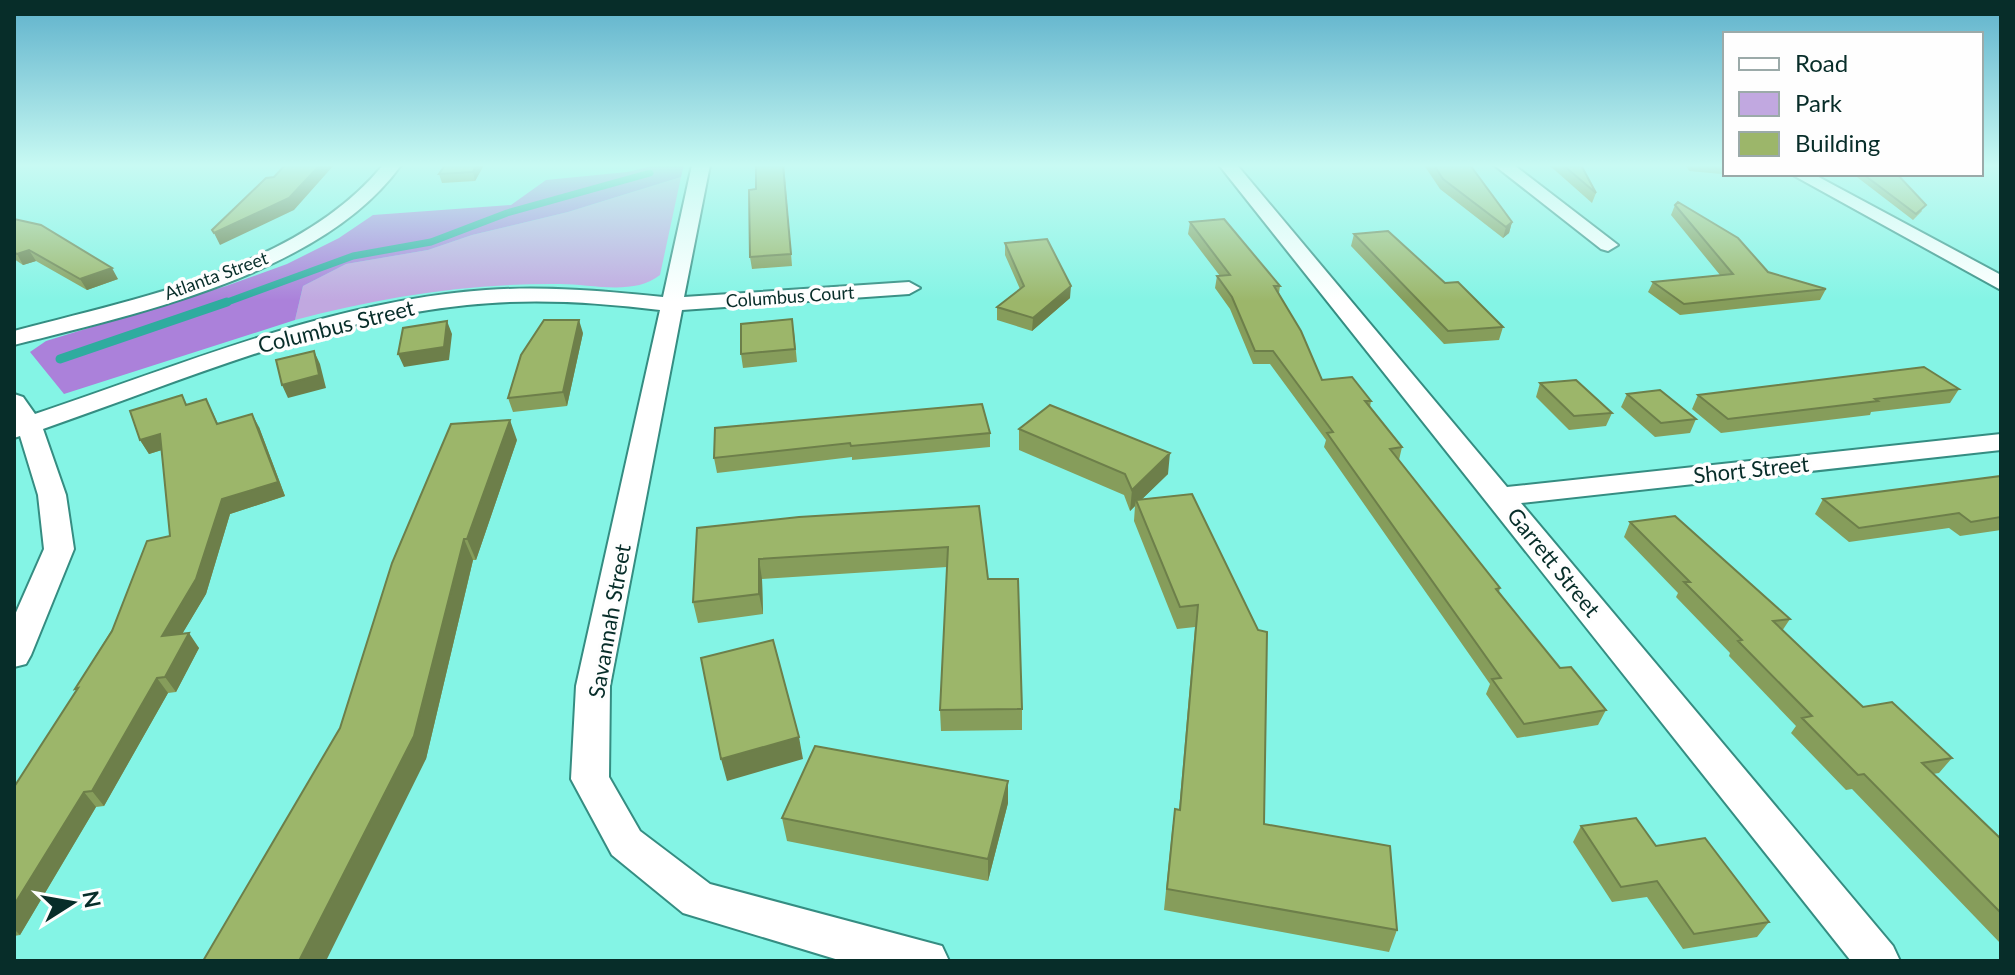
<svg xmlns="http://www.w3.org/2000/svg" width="2015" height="975" font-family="Lato,sans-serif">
<rect width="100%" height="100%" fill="#84f4e5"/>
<!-- green -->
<path fill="#c1a8e0" d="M681,177L660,275C634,296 591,284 560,284C470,283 381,297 295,320L303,286L346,264L428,250L472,235L568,212Z"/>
<!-- forest -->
<path fill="#ab81da" d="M657,165H684L681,177L568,212L472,235L428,250L346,264L303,286L295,320L64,394L30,352L46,341L226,286L287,264L339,238L373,215L511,205L546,180L627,172Z"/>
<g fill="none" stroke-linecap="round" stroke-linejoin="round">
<!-- stream-far1 -->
<path stroke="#2fac9f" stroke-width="7" d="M222,304L353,256L431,242L507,213L650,173"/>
<!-- stream -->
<path stroke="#2fac9f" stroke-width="9" d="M60,359L227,302"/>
<defs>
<path id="minor" d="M383,165H401C324,273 137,314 14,345V331C137,298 299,268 383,165Z
M692,165H710L684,297L909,282L920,288L909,294L682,310L610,686L609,777L640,831L710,884L942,946L949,961H842L683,913L612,855L571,779L576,686L660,310C595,302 532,298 467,305C320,320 182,381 43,429L66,495L74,549L31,655L26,664L14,667V617L44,549L38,495L20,436L14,438V394L23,397L35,414C182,365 330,301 486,290C546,286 604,291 663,297Z
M1219,165H1237L1507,487L2001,434V450L1521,503L1893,946L1900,961H1851Z
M1494,165H1514L1618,245L1608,251L1601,249Z
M1791,174H1813L2001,275V290Z"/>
</defs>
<!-- minor casing -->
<use href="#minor" stroke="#358d82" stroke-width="4"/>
<!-- minor -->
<use href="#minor" fill="#fff" fill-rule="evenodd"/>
</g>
<!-- wall -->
<path fill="#869d5b" d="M445,165H484L475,181L442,183L439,174Z
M784,165L792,266L752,269L750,257L756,189Z
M1424,165H1470L1512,222L1509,233L1503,238L1440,189Z
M1549,165H1581L1596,193L1592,203Z
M1686,165H1725V174H1745L1744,176L1689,171Z
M1853,174H1897L1922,211L1913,220Z
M1675,205L1768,272L1826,289L1820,300L1680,315L1648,292L1653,282L1720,275L1671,215Z
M14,219L118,279L87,290L36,261L23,265L14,259Z
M1190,222L1280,286L1279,293L1322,380L1371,401L1370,407L1402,447L1399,460L1500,588L1499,592L1560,668L1606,710L1598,725L1517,738L1486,694L1490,684L1324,447L1326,440L1270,364H1253L1230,309L1215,288L1217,276H1220L1188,234Z
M1354,234L1503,327L1499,340L1444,344L1351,246Z
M1005,243L1070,298L1032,331L997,320V307L1020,289L1005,255Z
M794,332L797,362L743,368L741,354Z
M583,333L567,406L513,412L508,398Z
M1540,383L1612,413L1606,426L1569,430L1536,397Z
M1959,389L1950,403L1871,412L1870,415L1721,433L1692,409L1698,395Z
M1627,394L1696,419L1690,433L1655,437L1621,407Z
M182,395L187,405L213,413L218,424L259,427L285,496L230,514L206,594L182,634L199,648L176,692L168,693L104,806L96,807L20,935L14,936V787L77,691L75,689L170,536L162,450L149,454L140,440Z
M715,428L990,433V447L852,460V457L717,473L714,458Z
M1019,429L1168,474L1142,499L1192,494L1264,824L1397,930L1389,952L1164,910L1172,831L1175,809L1179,810L1195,627L1177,629L1134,521L1135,506L1130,511L1124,495L1019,450Z
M517,440L476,560H473L426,759L203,961Z
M2001,476V530L1960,536L1949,528L1849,542L1815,514L1823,499Z
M979,506L988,579L1022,709V730L941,731L940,710L947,567L762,579L763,614L698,623L693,602L697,528Z
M1630,522L1790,619L1782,631L1863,707L1952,758L1939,773L1933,774L2001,839V944L1852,789L1846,790L1791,733L1796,726L1729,656L1730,653L1676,597L1678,593L1624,537Z
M1008,803L988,881L787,841L782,818Z
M1581,826L1656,846L1769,922L1757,937L1683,949L1647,897L1612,902L1573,842Z"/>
<!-- shaded-wall -->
<path fill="#6d7f4a" d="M320,165H334L294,210L220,245L214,233Z
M476,165H484L475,181L473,172Z
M1512,222L1509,233L1503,238L1506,227Z
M29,250L36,261L23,265L17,254Z
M112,268L118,279L87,290L80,279Z
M1071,286L1070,298L1032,331L1033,318Z
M579,320L583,333L567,406L563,392Z
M447,321L452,334L449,360L404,367L398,354Z
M314,351L320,364L326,388L288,398L282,385Z
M252,414L259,427L285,496L230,514L206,594L172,651L162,636Z
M510,420L517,440L476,560L467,539Z
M160,434L168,448L149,454L140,440Z
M1170,453L1168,474L1137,504L1136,500L1135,506L1130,511L1132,490Z
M464,539L473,560L426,759L326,961H299Z
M759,559L762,579L763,614L759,594Z
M189,633L199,648L176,692L165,677Z
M157,678L168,693L104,806L92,791Z
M799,737L803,759L727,781L721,759Z
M1008,781V803L988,881V859Z
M84,792L96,807L20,935L14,929V905Z"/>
<!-- building -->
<path fill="#9cb66a" stroke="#6d7f4a" stroke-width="2" d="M285,165H320L289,198L214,233L212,230L266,178L274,177Z
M445,165H476L473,172L439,174Z
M756,165H783L791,254L750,257L749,190L756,189Z
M1434,165H1470L1512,222L1506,227L1443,179Z
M1563,165H1581L1596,193Z
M1863,174H1897L1926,205L1916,214Z
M1678,202L1738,238L1768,272L1826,289L1684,304L1653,282L1733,274L1675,205Z
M14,219L41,225L112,268L80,279L29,250L17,254L14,252Z
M1224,219L1280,286H1274L1301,331L1322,380L1352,377L1371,401H1365L1402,447L1390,449L1500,588L1496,589L1560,668L1571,667L1606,710L1524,724L1492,679L1501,678L1327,433L1333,432L1273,351H1255L1232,297L1217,276L1230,275L1190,222Z
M1388,231L1445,283L1458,282L1503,327L1448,331L1354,234Z
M1047,239L1071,286L1033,318L997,307L1024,286L1005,243Z
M792,319L795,349L741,354V324Z
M544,320H579L563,392L508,398L521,355Z
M447,321L444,347L398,354L403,328Z
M314,351L319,375L282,385L276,360Z
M1924,367L1959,389L1875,399L1878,401L1728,419L1698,395Z
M1576,380L1612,413L1574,416L1540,383Z
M1660,390L1696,419L1661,423L1627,394Z
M182,395L186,405L206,399L217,424L252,414L278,482L222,499L196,579L162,636L189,633L165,677L157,678L92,791L84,792L14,905V787L78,688L75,689L112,631L147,541L170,536L160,434L140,440L130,411Z
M982,404L990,433L851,446L850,443L714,458L715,428Z
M1050,405L1170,453L1132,490L1125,474L1019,429Z
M510,420L467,539H464L414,736L299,961H203L340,728L392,563L451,424Z
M2001,476V517L1971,522L1959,513L1859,528L1823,499Z
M1192,494L1258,630L1267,632L1264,824L1390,846L1397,930L1167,889L1175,809L1180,810L1198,605L1180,607L1136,500Z
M979,506L988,579H1018L1022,709L940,710L948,547L759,559V594L693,602L697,528L799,517Z
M1675,516L1790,619L1773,621L1863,707L1892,702L1952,758L1922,763L2001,839V913L1864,774L1858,775L1802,718L1812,716L1738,641L1742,640L1684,582H1690L1630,522Z
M773,640L799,737L721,759L701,658Z
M815,746L1008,781L988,859L782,818Z
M1636,818L1656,846L1705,838L1769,922L1694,934L1657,881L1621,887L1581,826Z"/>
<!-- sky -->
<linearGradient id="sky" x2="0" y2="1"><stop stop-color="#5eb1cb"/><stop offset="0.55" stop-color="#c8faf3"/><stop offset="1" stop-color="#c8faf3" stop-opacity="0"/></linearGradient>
<rect width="2015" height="301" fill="url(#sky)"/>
<g text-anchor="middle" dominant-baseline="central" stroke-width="7" stroke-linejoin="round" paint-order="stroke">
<!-- far-street labels -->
<g font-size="18" fill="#072d29" stroke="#fefefe">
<text transform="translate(216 275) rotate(-20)">Atlanta Street</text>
<text transform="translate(790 296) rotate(-4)">Columbus Court</text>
</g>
<!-- street labels -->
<g font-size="22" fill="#072d29" stroke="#fefefe">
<text transform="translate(336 326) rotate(-14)">Columbus Street</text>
<text transform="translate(1751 469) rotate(-6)">Short Street</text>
<text transform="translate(1554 562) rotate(51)">Garrett Street</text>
<text transform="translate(609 621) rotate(-80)">Savannah Street</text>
</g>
</g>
<!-- border -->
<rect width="2015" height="975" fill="none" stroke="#072d29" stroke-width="32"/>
<!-- legend -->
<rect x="1723" y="32" width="260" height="144" fill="#fefefe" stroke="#9baaa9" stroke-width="2"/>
<rect x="1739" y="58" width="40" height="12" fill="#ffffff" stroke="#9baaa9" stroke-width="2"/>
<text x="1795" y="72" font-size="24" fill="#072d29">Road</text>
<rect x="1739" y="92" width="40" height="24" fill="#c1a8e0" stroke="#9baaa9" stroke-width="2"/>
<text x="1795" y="112" font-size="24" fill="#072d29">Park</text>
<rect x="1739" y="132" width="40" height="24" fill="#9cb66a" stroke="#9baaa9" stroke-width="2"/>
<text x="1795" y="152" font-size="24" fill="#072d29">Building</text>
<!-- north arrow -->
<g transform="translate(72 903) rotate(79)" stroke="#fefefe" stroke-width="6" paint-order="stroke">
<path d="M0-6L14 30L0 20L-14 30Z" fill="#072d29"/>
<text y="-12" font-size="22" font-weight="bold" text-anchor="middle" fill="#072d29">N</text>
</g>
</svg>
